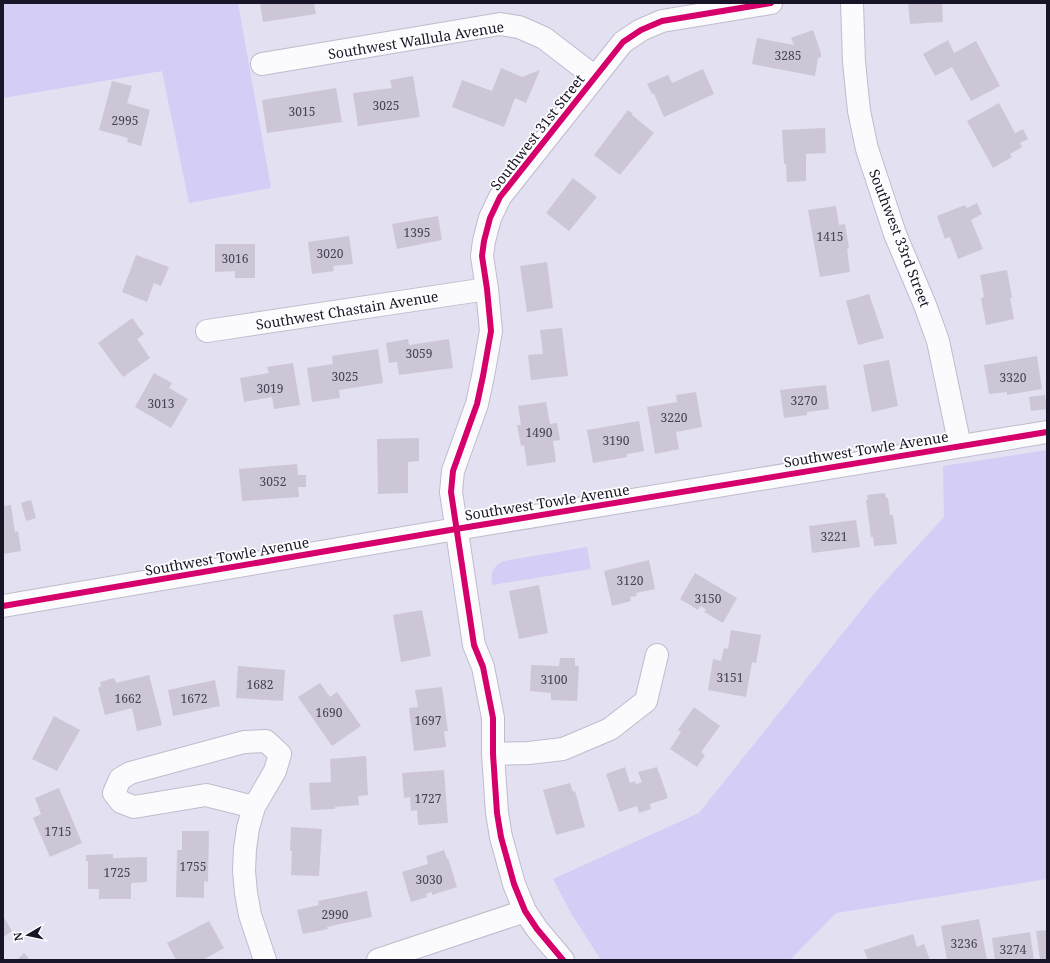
<svg xmlns="http://www.w3.org/2000/svg" width="1050" height="963" font-family="'Noto Serif',serif">
<rect width="100%" height="100%" fill="#e2e0f1"/>
<!-- green -->
<path fill="#d4cdf5" d="M3,3H238L271,188L189,203L162,71L3,98Z
M1047,450V879L836,913L790,960H601L572,915L553,879L699,813L878,589L944,517L943,466Z
M587,547L591,569L492,585C490,573 493,566 504,561Z"/>
<!-- building -->
<path fill="#cdc6d7" d="M260,3H314L316,14L263,22Z
M908,3H942L943,22L910,24Z
M813,30L821,53V57L818,58L815,76L752,64L757,38L794,45L791,38Z
M948,40L954,53L976,41L1000,86L971,101L952,67L935,76L923,54Z
M501,68L522,77L540,70L526,103L515,98L504,127L452,107L462,80L492,91Z
M703,69L714,94L664,117L654,94H652L647,84L668,75L672,83Z
M413,76L420,117L358,126L353,93L392,88L390,80Z
M112,81L132,86L127,103L150,110L141,146L127,142L128,138L99,130Z
M336,88L342,122L267,133L262,100Z
M999,103L1015,133L1023,129L1028,139L1020,143L1022,147L1010,154L1012,157L993,168L967,121Z
M628,110L633,114L632,115L654,133L620,175L594,155Z
M825,128L826,153L806,154V181L787,182L786,164H784L782,130Z
M573,178L597,197L569,231L546,213Z
M977,203L982,214L971,220L983,249L958,259L950,237L945,239L937,216L965,205L967,208Z
M836,206L839,225L845,224L849,248L847,249L850,272L820,277L808,210Z
M438,216L442,240L397,249L392,224Z
M349,236L353,264L333,266L334,271L312,274L308,242Z
M215,244H255V278H235V271L215,272Z
M136,255L169,267L161,286L154,283L147,302L122,292Z
M547,262L553,308L527,312L520,266Z
M1007,270L1012,298H1010L1014,319L986,325L981,298L984,297L980,275Z
M869,294L884,338L858,345L846,301Z
M132,318L144,334L137,339L150,358L123,377L98,343Z
M562,328L568,376L531,380L528,355L543,354L540,330Z
M408,339L409,345L449,339L453,368L399,375L397,362L389,363L386,343Z
M378,349L383,383L339,390L340,398L312,402L307,368L333,364L332,356Z
M1037,356L1042,389L1007,395V392L989,394L984,365Z
M889,360L898,406L872,412L863,365Z
M293,363L300,405L274,409L272,397L244,402L240,378L269,373L267,367Z
M154,373L172,383L169,388L188,399L171,428L135,407Z
M826,385L829,409L807,412V415L784,418L780,390Z
M696,392L702,427L676,432L679,449L655,454L647,407L677,402L676,395Z
M1045,395L1047,409L1031,411L1029,397Z
M546,402L550,424L557,423L560,440L553,441L556,462L527,466L524,445L521,446L517,425H521L518,406Z
M639,421L644,451L627,454V457L593,463L587,430Z
M419,438V461L408,462V493L378,494L377,439Z
M297,464L298,475H306V487H298L299,497L242,501L239,469Z
M885,493L886,498H888L890,515H893L897,544L874,546L873,537H871L866,500H868L867,495Z
M31,500L36,518L26,521L21,503Z
M11,505L15,532L18,531L21,551L3,554V506Z
M856,520L860,547L812,553L809,526Z
M649,560L655,589L636,593L637,596L630,597L631,601L612,606L604,571Z
M695,573L737,598L723,623L704,612L706,610L701,606L698,610L680,599Z
M539,585L548,633L519,639L509,591Z
M422,610L431,656L401,662L393,615Z
M731,630L761,635L756,663L752,662L746,697L708,690L713,659L721,661L724,648L728,649Z
M560,658H575V666H579L577,701L551,700V693L530,691L531,665L559,666Z
M238,666L285,670L283,701L236,698Z
M149,675L162,725L137,731L132,708L105,715L98,688L101,686L100,682L114,678L116,683Z
M215,680L220,706L173,716L168,690Z
M320,683L330,697L337,692L361,726L332,746L298,697Z
M442,687L448,731H444L446,747L414,751L409,708L418,707L415,690Z
M694,707L720,726L701,752L705,755L697,767L670,749L681,732L678,730Z
M54,716L80,730L57,771L32,759Z
M366,756L368,795L358,796L359,805L335,807V809L311,810L309,783L331,782L330,759Z
M625,767L630,783L635,781L636,784L642,782L638,772L657,767L668,798L650,804L651,809L639,813L637,806L619,812L606,774Z
M444,770L448,823L418,825L417,810L411,811L410,797L404,798L402,773Z
M570,783L573,792L575,791L585,827L556,835L543,790Z
M59,788L82,843L50,857L33,818L41,814L35,798Z
M291,827L322,829L319,876L291,875L292,851H290Z
M182,831H209L208,882L204,881V898L176,897L177,850H182Z
M444,850L447,859L448,858L457,887L432,895V892L426,894L427,897L411,902L402,872L428,864L426,856Z
M113,854V858L147,857V882L131,883V899H99V889H88V861H86V855Z
M367,891L372,917L327,927L328,929L303,934L297,910L319,905L318,901Z
M3,916L12,931L3,937Z
M979,919L987,960H947L941,926Z
M209,921L224,948L203,960H176L167,943Z
M1047,930V960H1040L1036,931Z
M1030,932L1034,960H995L992,938Z
M913,934L917,947L924,944L930,960H868L864,950Z
M24,953L30,960H17Z"/>
<g fill="none" stroke-linecap="round" stroke-linejoin="round">
<defs>
<path id="street" d="M852,3L854,62L859,111L867,149L895,234L925,305L938,341L960,446
M262,64L500,24L519,27L544,38L595,77
M207,331L487,289
M493,754L529,753L563,749L610,729L646,701L657,655
M254,807L206,795L134,807L121,802L114,793L120,779L130,773L244,742L266,741L280,754L275,771L254,807L248,828L245,849L244,871L246,893L250,915L265,960
M378,960L525,911
M563,960L537,929L525,911L514,884L501,837L497,813L493,754V718L483,667L474,645L451,492L453,471L477,404L483,376L491,331L487,289L482,256L484,241L490,218L500,197L623,42L641,30L662,21L771,3"/>
<path id="secondary" d="M3,606L456,529L1047,432"/>
</defs>
<!-- street casing -->
<use href="#street" stroke="#bfbccd" stroke-width="24"/>
<!-- secondary casing -->
<use href="#secondary" stroke="#bfbccd" stroke-width="24"/>
<!-- street -->
<use href="#street" stroke="#fbfafd" stroke-width="22"/>
<!-- secondary -->
<use href="#secondary" stroke="#fbfafd" stroke-width="22"/>
<defs>
<path id="cycleway" d="M3,606L456,529L1047,432
M563,960L537,929L525,911L514,884L501,837L497,813L493,754V718L483,667L474,645L451,492L453,471L477,404L483,376L491,331L487,289L482,256L484,241L490,218L500,197L623,42L641,30L662,21L771,3"/>
</defs>
<!-- cycleway casing -->
<use href="#cycleway" stroke="#fefefe" stroke-width="8"/>
<!-- cycleway -->
<use href="#cycleway" stroke="#d6006c" stroke-width="6"/>
</g>
<g text-anchor="middle" dominant-baseline="central" stroke-width="3.5" stroke-linejoin="round" paint-order="stroke">
<!-- number labels -->
<g font-size="12" fill="#464154">
<text x="788" y="55">3285</text>
<text x="386" y="105">3025</text>
<text x="302" y="111">3015</text>
<text x="125" y="120">2995</text>
<text x="417" y="232">1395</text>
<text x="830" y="236">1415</text>
<text x="330" y="253">3020</text>
<text x="235" y="258">3016</text>
<text x="419" y="353">3059</text>
<text x="345" y="376">3025</text>
<text x="1013" y="377">3320</text>
<text x="270" y="388">3019</text>
<text x="804" y="400">3270</text>
<text x="161" y="403">3013</text>
<text x="674" y="417">3220</text>
<text x="539" y="432">1490</text>
<text x="616" y="440">3190</text>
<text x="273" y="481">3052</text>
<text x="834" y="536">3221</text>
<text x="630" y="580">3120</text>
<text x="708" y="598">3150</text>
<text x="730" y="677">3151</text>
<text x="554" y="679">3100</text>
<text x="260" y="684">1682</text>
<text x="128" y="698">1662</text>
<text x="194" y="698">1672</text>
<text x="329" y="712">1690</text>
<text x="428" y="720">1697</text>
<text x="428" y="798">1727</text>
<text x="58" y="831">1715</text>
<text x="193" y="866">1755</text>
<text x="117" y="872">1725</text>
<text x="429" y="879">3030</text>
<text x="335" y="914">2990</text>
<text x="964" y="943">3236</text>
<text x="1013" y="949">3274</text>
</g>
<!-- street labels -->
<g font-size="14" fill="#191528" stroke="#fefefe">
<text transform="translate(416 40) rotate(-9)">Southwest Wallula Avenue</text>
<text transform="translate(537 132) rotate(-52)">Southwest 31st Street</text>
<text transform="translate(900 238) rotate(69)">Southwest 33rd Street</text>
<text transform="translate(347 310) rotate(-9)">Southwest Chastain Avenue</text>
<text transform="translate(866 449) rotate(-9)">Southwest Towle Avenue</text>
<text transform="translate(547 502) rotate(-9)">Southwest Towle Avenue</text>
<text transform="translate(227 556) rotate(-10)">Southwest Towle Avenue</text>
</g>
</g>
<!-- border -->
<rect width="1050" height="963" fill="none" stroke="#191528" stroke-width="8"/>
<!-- north arrow -->
<g transform="translate(28 935) rotate(261)" stroke="#fefefe" stroke-width="3" paint-order="stroke">
<path d="M0-3L7 15L0 10L-7 15Z" fill="#191528"/>
<text y="-6" font-size="11" font-weight="bold" text-anchor="middle" fill="#191528">N</text>
</g>
</svg>
